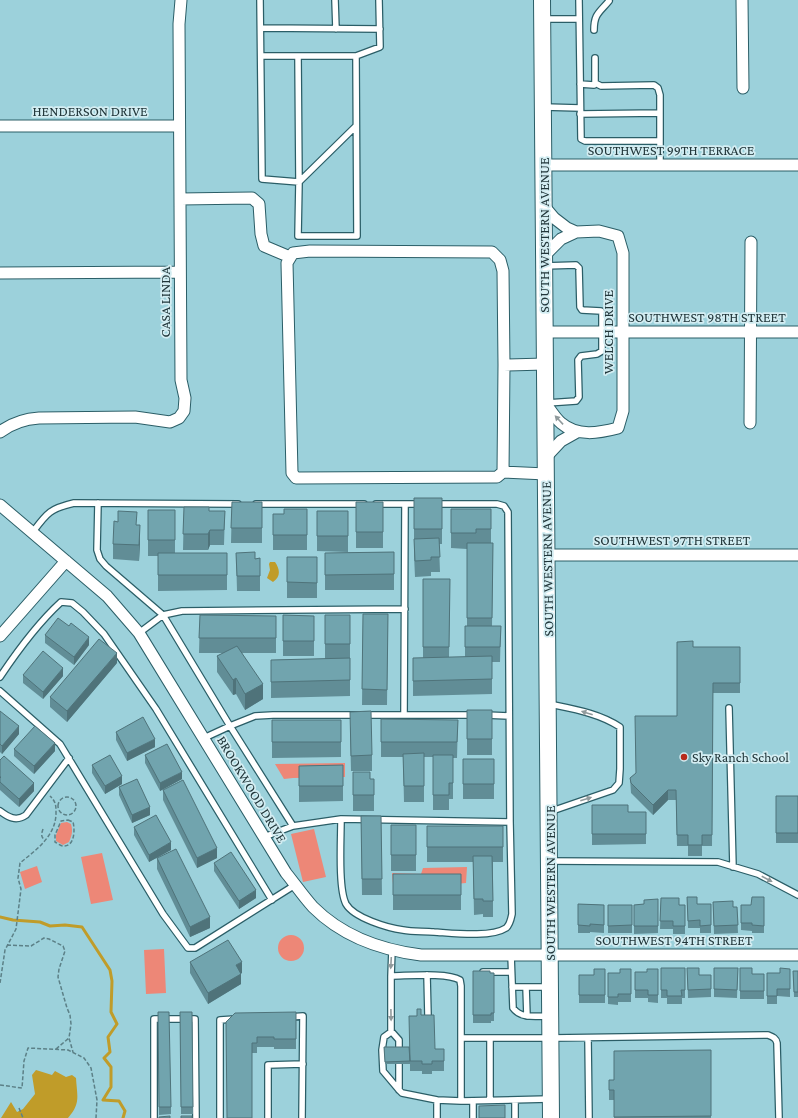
<svg xmlns="http://www.w3.org/2000/svg" width="798" height="1118" font-family="'Crimson Pro',serif">
<rect width="100%" height="100%" fill="#9cd1db"/>
<!-- green -->
<path fill="#ed8777" d="M345,763V777L293,778L284,779L275,764Z
M67,822L71,824C73,831 72,835 69,842L63,845L56,841V835L61,823Z
M314,829L326,877L303,882L291,834Z
M102,853L113,900L91,904L81,857Z
M37,866L42,882L25,889L20,872Z
M467,867L466,883L444,885L393,884L392,873L421,874L423,868Z
M278 948a13 13 0 1 1 26 0a13 13 0 1 1-26 0Z
M164,949L166,993L146,994L144,950Z"/>
<!-- water -->
<path fill="#c09c29" d="M270,562H275C280,569 281,577 273,582L267,578L270,570L269,564Z
M36,1070L52,1075L55,1071L66,1077L72,1075L76,1078C77,1096 81,1103 68,1118H1L11,1102L17,1112L23,1109L35,1094L32,1075Z"/>
<g fill="none" stroke-linecap="round" stroke-linejoin="round">
<!-- stream -->
<path stroke="#c09c29" stroke-width="3" d="M0,917L13,920L40,922L50,926L65,925L82,927L110,970L112,981L111,1012L117,1024L108,1037L110,1052L104,1058L111,1067V1087L103,1100L119,1101L125,1111L123,1118"/>
<defs>
<path id="lane" d="M260,0L262,179L299,182L298,236H357L356,56H261
M335,0L336,29
M579,0L581,139L585,141H660V165
M544,19H579
M261,28L380,29
M594,30C594,14 599,13 609,1
M298,56L299,182
M356,56L380,47L379,0
M595,83L601,86L654,85L658,88L660,95V141
M580,84L594,85L595,83V58
M544,107L580,108
M580,114L660,113
M299,182L356,126
M544,266L576,265L579,268L580,307L582,310L601,311L602,313V351L597,354L581,356L578,360L579,397L576,401L547,403
M98,503L97,550L100,559L106,566L163,615L230,726L293,826
M256,504H364
M376,504H422
M32,533C47,513 49,509 74,503L238,504
M139,633L163,615L182,611L405,609
M0,677C18,650 37,624 61,602L72,603L83,612L104,634L156,709L272,900
M0,691L60,744L163,914L188,948H195L295,885
M549,704C573,709 599,713 620,727V769L619,783L613,790L549,812
M729,708L733,867
M365,715H473
M404,715L405,504
M485,715L509,716
M204,738L230,726L255,716L273,715H357
M0,811C8,817 16,822 26,815L69,758
M341,819C341,839 338,889 346,904C354,918 388,928 403,930C413,932 424,931 434,932C451,933 491,938 506,928C510,925 511,919 512,914L510,822L508,512L504,506L497,504H434
M264,837L293,826L341,819L510,822
M549,861L718,862L758,874L798,895
M392,950L391,976V1032L384,1037L382,1050L383,1071L399,1090L402,1093L437,1100
M511,955L513,1008C521,1019 536,1016 548,1016
M483,972H511
M427,975L428,1016
M391,976C407,976 447,972 460,980L461,986V1038
M512,987H548
M526,987L527,1016
M289,1017L303,1016L302,1118
M391,1031L399,1040V1050
M588,1038L589,1118
M399,1090V1064
M490,1100V1038
M461,1101V1038H551L768,1035C773,1037 776,1038 777,1043L779,1118
M473,1101V1118
M154,1118V1019H195L196,1118
M220,1118V1020L235,1019
M268,1118V1065L303,1064
M437,1118V1100L461,1101L549,1099
M515,1118V1100"/>
<path id="street" d="M742,0L743,88
M0,126H179
M543,165H798
M180,199L252,198L259,204L261,234L264,246L290,257
M543,205L554,218L567,228L576,232L599,231L618,236L623,253V411L618,428C599,433 577,437 561,423C555,418 550,409 545,403
M310,251L492,252L500,260L503,271L504,365L503,472L497,477L296,478L292,473L287,263L293,253Z
M544,256L561,239L576,232
M0,273L180,272
M544,332H798
M504,365L545,364
M750,423L751,242
M0,432C12,423 24,419 39,418L135,417L170,422L179,418L184,411L185,398L181,380L179,24L181,0
M546,457L561,441L577,432
M503,472L546,474
M0,505L107,596L139,633L286,873C295,884 303,896 313,907C342,936 381,950 421,955H798
M547,555H798
M0,636L66,561"/>
<path id="secondary" d="M542,0L551,1118"/>
</defs>
<!-- lane casing -->
<use href="#lane" stroke="#2b5e67" stroke-width="8"/>
<!-- street casing -->
<use href="#street" stroke="#2b5e67" stroke-width="13"/>
<!-- secondary casing -->
<use href="#secondary" stroke="#2b5e67" stroke-width="18"/>
<!-- path -->
<path stroke="#5c8087" stroke-width="1.5" stroke-dasharray="4 2" stroke-linecap="butt" d="M58 806a9 9 0 1 1 18 0a9 9 0 1 1-18 0Z
M68,820L73,822C75,829 75,847 63,846C61,846 57,843 55,842V835L61,821Z
M43,829C41,835 41,837 45,840
M7,945L31,946L44,938L49,939L63,946L65,951L59,969L58,977L67,1008L70,1015L71,1024L69,1038L73,1052
M0,983L5,950L16,929L21,889L18,878L20,863C36,850 56,836 56,813C56,805 56,802 50,796
M56,1049L69,1038
M0,1085L22,1088L24,1061L28,1048L68,1050L84,1058L91,1068L97,1100L96,1118
M19,1108L23,1118"/>
<!-- lane -->
<use href="#lane" stroke="#fff" stroke-width="5.5"/>
<!-- street -->
<use href="#street" stroke="#fff" stroke-width="11"/>
<!-- secondary -->
<use href="#secondary" stroke="#fff" stroke-width="16"/>
</g>
<!-- wall -->
<path fill="#618d96" d="M414,498H442V544H439L440,572H431V576L415,577L414,555Z
M232,502H262V543H231Z
M356,502H383V548H356Z
M184,507L209,511H225L224,545H210L208,550H183Z
M307,509V550H273V514H284Z
M451,509H491V543H493L492,626H501L500,662H492V694L413,696V658H423V579H450L449,657H465V626H467V549L451,548Z
M148,510H175V553H227V590L158,591V556H148Z
M317,511H348V552L317,551Z
M137,525L140,541L139,561L113,559V544Z
M394,552V590H325V553Z
M236,553L255,559L260,558V591H237Z
M287,557H317V598H287Z
M363,614H388L387,705H362Z
M200,615L276,616V653H242L263,699L245,710L236,694L233,695L217,672V656L223,653H199Z
M283,615L314,616V656H283Z
M325,615H350V696L271,698V660L325,659Z
M45,635L89,645L74,665L45,643Z
M693,647H740V693H713L712,846H702V856H688V846H677L676,800H668L653,815L631,793L630,778L636,773L677,716Z
M117,663L67,722L50,707V697Z
M23,675L63,676L43,699L23,683Z
M467,710H492V755H467Z
M0,711L19,734L2,754L0,752Z
M381,719L458,720L457,758H453V799H449V810H433V757H424V802H404L403,757H381Z
M272,720H341V757L272,758Z
M350,727L372,755V771H351Z
M116,732L155,747L127,761L116,740Z
M14,749L55,751L34,774L14,756Z
M145,755L182,779L160,791L145,763Z
M463,759H494V799H463Z
M0,760L34,791L19,807L0,790Z
M92,765L122,784L105,794L92,773Z
M343,765V801L299,802V766Z
M353,772L370,779H374V811H353Z
M119,787L150,815L132,823L119,795Z
M163,790L217,858L197,868L163,800Z
M776,796H798V843H776Z
M592,805L628,812H646V844L592,845Z
M361,816H381L382,895H362Z
M391,825H416V871H391Z
M427,826H503V862H493V917H483V914L474,915L473,862H427Z
M134,827L171,850L149,862L134,835Z
M157,858L210,928L190,937L157,869Z
M214,863L256,898L239,909L214,871Z
M393,874H461V910H393Z
M687,897L697,904H711V933H700V928H688Z
M764,897V933H752V931L741,930V905H751Z
M661,898L679,905H685V934H673V929H660Z
M658,899V933L634,934V905L644,904Z
M713,902L733,907H737L738,933L714,934Z
M578,904L604,905V933L590,932V933H578Z
M608,905H632V933H608Z
M190,962L242,973H241V984L208,1004L190,973Z
M661,968H685V998H682V1004H667V998H661Z
M687,968L699,975H711V997L688,998Z
M714,968H738L737,998L714,997Z
M740,968L752,974H764V999H740Z
M605,969V1003H579V975H594Z
M631,969V1002H618V1005L608,1004V973H620Z
M658,969V1003L648,1002V998H635V972H647Z
M790,969V997L777,996V1004H767V973H780Z
M473,971L494,973V1021H491V1023H473Z
M793,971H798V997H794Z
M158,1012L171,1107V1114L159,1115Z
M180,1012H192L193,1114H181Z
M296,1012V1049H274V1047H257V1053H252L226,1022Z
M421,1015L435,1049H444V1071H432V1074H422V1071H410V1064H385L384,1047H409Z
M711,1050V1118H614V1100H609V1080H614Z"/>
<!-- shaded-wall -->
<path fill="#4f737a" d="M140,525V541L139,561V545Z
M210,530V545L208,550V534Z
M89,637V645L74,665V657Z
M117,653V663L67,722V711Z
M63,668V676L43,699V692Z
M236,678V694L233,695V680Z
M263,684V699L245,710V694Z
M19,726V734L2,754V746Z
M155,739V747L127,761V753Z
M55,743V751L34,774V766Z
M182,772V779L160,791V783Z
M122,776V784L105,794V786Z
M34,783V791L19,807V799Z
M668,790V800L653,815V805Z
M150,807V815L132,823V815Z
M171,842V850L149,862V855Z
M217,848V858L197,868V858Z
M256,890V898L239,909V901Z
M210,917V928L190,937V927Z
M242,962V973L236,976V965Z
M241,974V984L208,1004V993Z"/>
<!-- building -->
<path fill="#71a4ae" stroke="#4f737a" d="M414,498H442V529H414Z
M232,502H262V528H231Z
M356,502H383V532H356Z
M184,507H209V511H225L224,530H210L208,534H183Z
M284,509H307V535H273V514H284Z
M451,509H491V529H476V533H451Z
M148,510H175V540H148Z
M118,511L137,512L136,525H140L139,545L113,544L114,521L118,522Z
M317,511H348V536H317Z
M439,538L440,557H431V560L415,561L414,539Z
M467,543H493L492,618H467Z
M255,552V559L260,558V576H237L236,553Z
M394,552V574L325,575V553Z
M158,553H227V575H158Z
M287,557H317V583L287,582Z
M423,579H450L449,647H423Z
M363,614H388L387,690L362,689Z
M200,615L276,616V638H199Z
M283,615L314,616V641H283Z
M325,615H350V644H325Z
M58,618L69,626L71,623L89,637L74,657L45,635Z
M465,626H501L500,647H465Z
M99,639L117,653L67,711L50,697Z
M693,641V647H740V683H713L712,835H702V845H688V835H677L676,790H668L653,805L631,783L630,778L636,773L635,716H677V642Z
M237,646L263,684L245,694L236,678L233,680L217,656Z
M43,651L63,668L43,692L23,675Z
M492,656V679L413,681V658Z
M350,658V680L271,682V660Z
M467,710H492V739H467Z
M0,711L19,726L2,746L0,744Z
M371,711L372,755L351,756L350,712Z
M143,717L155,739L127,753L116,732Z
M381,719L458,720L457,742H381Z
M272,720H341V742H272Z
M35,726L55,743L34,766L14,749Z
M167,744L182,772L160,783L145,755Z
M424,753V786H404L403,754Z
M110,755L122,776L105,786L92,765Z
M433,755H453V783H449V795H433Z
M4,756L34,783L19,799L0,782V778L1,777H0V760Z
M463,759H494V784H463Z
M343,765V786H299V766Z
M353,772H370V779H374V795H353Z
M137,779L150,807L132,815L119,787Z
M183,780L217,848L197,858L163,790Z
M776,796H798V833H776Z
M592,805H628V812H646V834H592Z
M156,815L171,842L149,855L134,827Z
M361,816H381L382,879H362Z
M391,825H416V855H391Z
M427,826H503V847H427Z
M176,849L210,917L190,927L157,858Z
M231,852L256,890L239,901L214,863Z
M473,856H492L493,901H483V899H474Z
M393,874H461V895H393Z
M687,897H697V904H711V925L700,926V920L688,921Z
M752,897H764V926L752,925V923H741V905H751Z
M661,898H679V905H685V926H673V921H660Z
M658,899V926H634V905L644,904V900Z
M733,901V907H737L738,925L714,926L713,902Z
M578,904L604,905V925L590,924V926L578,925Z
M608,905H632V925L608,926Z
M228,940L242,962L236,965L241,974L208,993L190,962Z
M661,968H685V990H681L682,996H667V990H661Z
M687,968H699V975H711V989L688,990Z
M714,968H738L737,990L714,989Z
M740,968H752V974H764V991H740Z
M780,968L790,969V989H777V996H767V973H780Z
M594,969H605V995H579V975H594Z
M620,969H631V994H618V997H608V973H620Z
M647,969H658V995H648V990H635V972H647Z
M473,971H490V973H494V1013H491V1015H473Z
M793,971H798V992H794Z
M417,1009H421V1015H434L435,1049H444V1061H432V1064H422V1061H410L409,1016H417Z
M158,1012H169L171,1107H159Z
M180,1012H192L193,1107H181Z
M296,1012V1039H274V1037H257V1043H252V1118H227L226,1022L235,1013Z
M384,1047H409L410,1061L385,1062Z
M711,1050V1116L614,1117V1090H609V1080H614V1051Z
M505,1105V1118H479V1106Z
M170,1116V1118H159V1117Z
M181,1116H192V1118H181Z"/>
<!-- one-way arrows -->
<defs><path id="oneway-solid" d="M-6-.8H1V-3.2L6.5 0L1 3.2V.8H-6Z"/></defs>
<g fill="#909a9c">
<use href="#oneway-solid" transform="translate(559 420) rotate(-133)"/>
<use href="#oneway-solid" transform="translate(587 713) rotate(-162)"/>
<use href="#oneway-solid" transform="translate(586 799) rotate(-18)"/>
<use href="#oneway-solid" transform="translate(767 879) rotate(28)"/>
<use href="#oneway-solid" transform="translate(391 963) rotate(93)"/>
<use href="#oneway-solid" transform="translate(391 1015) rotate(89)"/>
</g>
<!-- markers -->
<circle fill="#b82a1b" stroke="#d3edf2" stroke-width="1.5" cx="684" cy="757" r="4"/>
<g text-anchor="middle" dominant-baseline="central" stroke-width="3.5" stroke-linejoin="round" paint-order="stroke">
<!-- street labels -->
<g font-size="14" fill="#21363a" stroke="#d3edf2">
<text x="90" y="111">HENDERSON DRIVE</text>
<text x="671" y="150">SOUTHWEST 99TH TERRACE</text>
<text transform="translate(544 235) rotate(-90)">SOUTH WESTERN AVENUE</text>
<text transform="translate(165 302) rotate(-90)">CASA LINDA</text>
<text x="707" y="317">SOUTHWEST 98TH STREET</text>
<text transform="translate(608 332) rotate(-90)">WELCH DRIVE</text>
<text x="672" y="540">SOUTHWEST 97TH STREET</text>
<text transform="translate(547 559) rotate(-91)">SOUTH WESTERN AVENUE</text>
<text transform="translate(252 789) rotate(59)">BROOKWOOD DRIVE</text>
<text transform="translate(550 883) rotate(-90)">SOUTH WESTERN AVENUE</text>
<text x="674" y="940">SOUTHWEST 94TH STREET</text>
</g>
<!-- poi labels -->
<g font-size="14" fill="#21363a" stroke="#d3edf2" text-anchor="start">
<text x="692" y="757">Sky Ranch School</text>
</g>
</g>
</svg>
